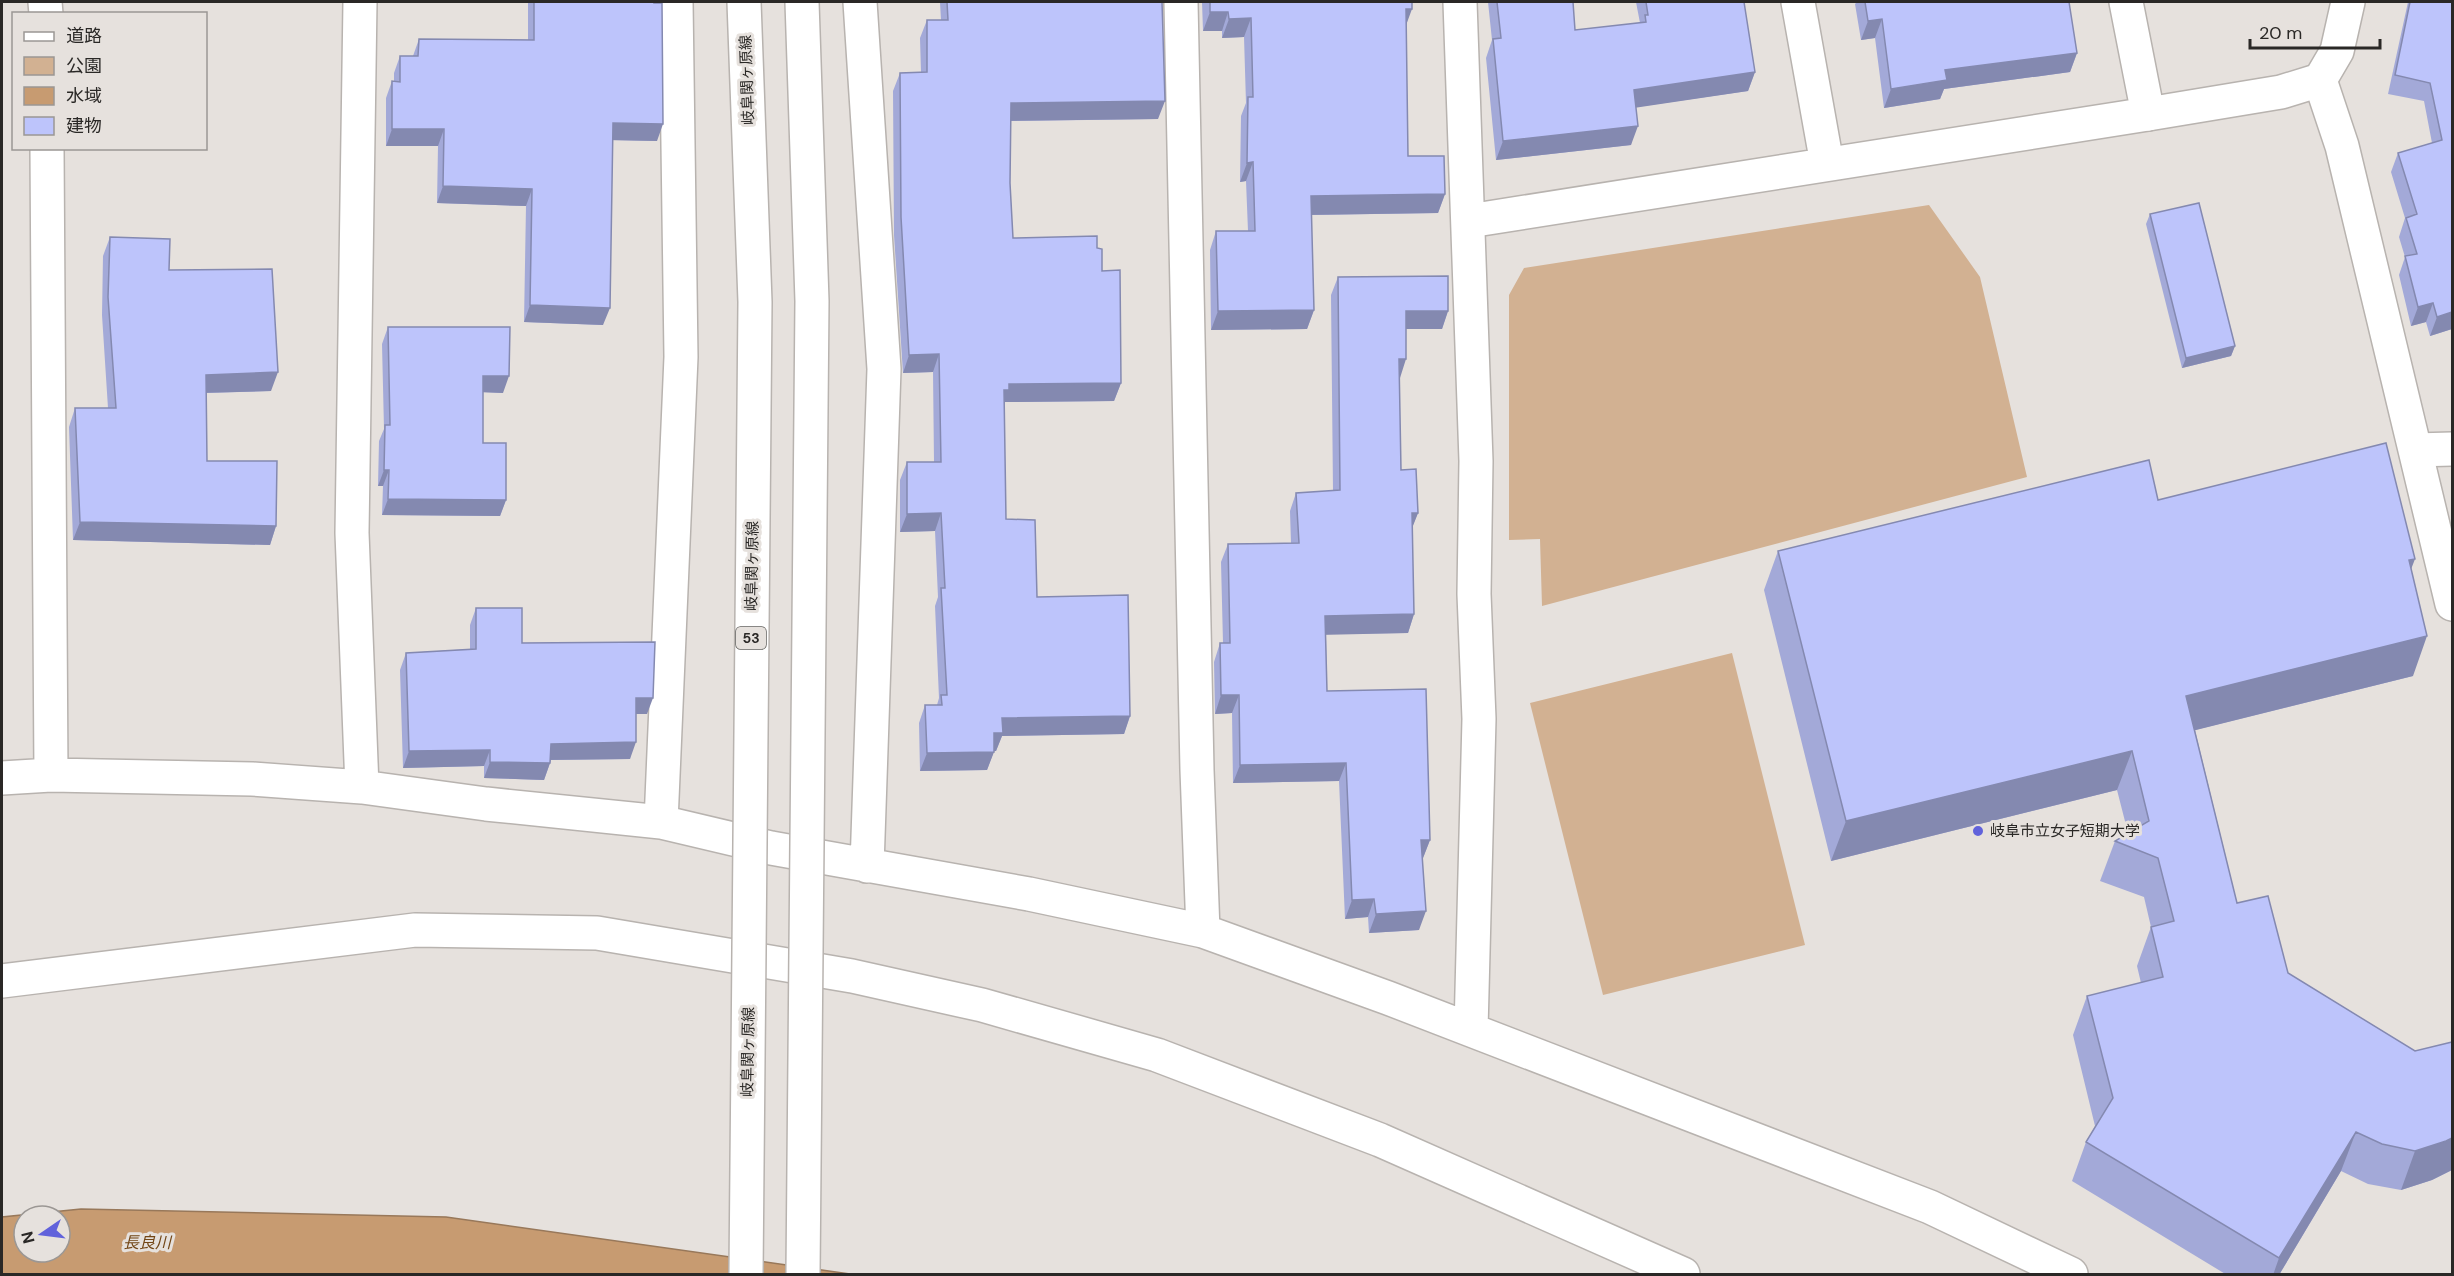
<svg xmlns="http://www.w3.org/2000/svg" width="2454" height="1276" font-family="'DM Sans','Noto Sans JP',sans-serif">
<rect width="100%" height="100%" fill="#e6e1dd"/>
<!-- green -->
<path fill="#d2b192" d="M1929,205L1980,277L2027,477L1542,606L1540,539L1509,540V295L1524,268Z
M1732,653L1805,945L1603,995L1530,703Z"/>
<!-- water -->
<path fill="#c79b71" stroke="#98785a" stroke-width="1.5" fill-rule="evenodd" d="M81,1209L446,1217L850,1274H2V1217ZM24,1216H60V1252H24Z"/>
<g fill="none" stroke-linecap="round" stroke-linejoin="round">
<defs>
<path id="street" d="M45,2L46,14
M360,2L352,533L362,787
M860,2L884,369L867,866
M1181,2L1197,770L1203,931
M1460,2L1476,461L1474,594L1479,719L1471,1030
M1798,2L1827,164
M2320,80L2342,146L2452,604
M47,148L51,775
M1469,221L2148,114L2126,2
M2415,450L2452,449
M2,778L51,775L252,779L362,787L486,804L661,822L771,848L1029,894L1203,931L1388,998L1930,1207L2071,1274
M661,822L681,357L676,2
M2,981L415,930L597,933L852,976L982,1005L1157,1055L1380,1140L1683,1274"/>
<path id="secondary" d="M2148,114L2281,92L2320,80L2337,51L2348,2"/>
</defs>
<!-- street casing -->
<use href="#street" stroke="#b8b3af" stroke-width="36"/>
<!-- secondary casing -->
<use href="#secondary" stroke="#b8b3af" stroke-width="36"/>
<!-- street -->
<use href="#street" stroke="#fff" stroke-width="33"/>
<!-- secondary -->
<use href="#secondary" stroke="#fff" stroke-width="33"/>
<defs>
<path id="primary-bridge" d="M744,2L755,302L746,1274
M802,2L812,301L803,1274"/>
</defs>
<!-- primary-bridge casing -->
<use href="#primary-bridge" stroke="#b8b3af" stroke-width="36" stroke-linecap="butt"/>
<!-- primary-bridge -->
<use href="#primary-bridge" stroke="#fff" stroke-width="33"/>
</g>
<!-- wall -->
<path fill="#a3a9d8" d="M528,2H654L657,141L612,140L603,325L524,322L526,206L437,203L438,146H386V98L392,81H394V73L400,56H413L419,39L528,40Z
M940,2H1162L1158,119L1010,121V183L1013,238L1097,248L1102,271L1121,383L1114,401L1005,402L1004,404L1006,519L1037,597L1130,716L1124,734L1002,736L996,751H994L987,770L920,771L919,723L925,705H937L939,698L935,606L938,597L935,531L900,532V480L907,462H934L933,372L903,373L894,235L893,91L900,73L921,72L920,38L927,20H941Z
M1202,2H1412L1406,26L1408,156L1445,194L1438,213L1311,215L1314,310L1307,329L1211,330L1210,250L1216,231H1248L1246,181L1240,182L1241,116L1246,103L1244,37L1222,38V31H1203Z
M1488,2H1573L1575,30L1640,23L1636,2H1744L1755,72L1748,91L1636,107L1631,145L1496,160L1486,58L1492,40Z
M1857,2H2069L2077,53L2070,72L1944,89L1940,99L1884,108L1875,38L1861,40L1855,4Z
M2408,2H2452V329L2430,336L2426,322L2411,326L2399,275L2405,257L2399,237L2405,218L2391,172L2398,153L2432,143L2424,101L2388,94Z
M2150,214L2235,346L2231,356L2182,368L2146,224Z
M110,237L169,270L271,391L206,393L207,461L276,526L270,545L73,540L69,427L75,408H108L102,315L103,256Z
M1338,277L1448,311L1442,329H1406L1399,378L1401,470L1418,513L1412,527L1414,614L1408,633L1326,634L1327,691L1430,840L1423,858L1419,930L1369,933L1368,917L1345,919L1339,781L1233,783L1232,713L1215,714L1214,662L1220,643H1223L1221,562L1228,544L1291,543L1290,511L1296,493L1333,491L1331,295Z
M388,327L503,393L483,392V443L506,500L500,516L382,515L383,486H378L379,441L384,429L382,344Z
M2158,500L2411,569L2413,676L2195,730L2237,903L2288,973L2415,1051L2452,1042V1170L2432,1180L2401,1190L2368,1184L2341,1171L2279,1275H2227L2072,1181L2086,1142L2095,1126L2073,1035L2087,996L2141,983L2137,966L2151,927L2144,897L2100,881L2115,841L2128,833L2117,790L1831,861L1764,590L1778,551Z
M476,608L522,643L647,714H636L630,759L551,760L550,763L544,780L484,778V766L403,768L400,670L406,653L470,649V625Z"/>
<!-- shaded-wall -->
<path fill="#8489b0" d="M1406,9H1412L1405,28Z
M1210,12H1228L1222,31H1203Z
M1251,18L1244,37L1222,38L1229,19Z
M1882,19L1875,38L1861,40L1868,21Z
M2077,53L2070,72L1944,89L1940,99L1884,108L1891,89L1945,70Z
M1755,72L1748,91L1627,109L1634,90Z
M1165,101L1158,119L1004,121L1011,103Z
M613,123L663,124L657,141L606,140Z
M1638,126L1631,145L1496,160L1503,141Z
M392,129H444L438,146H386Z
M1253,162L1246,181L1240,182L1247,163Z
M443,186L532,189L526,206L437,203Z
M1445,194L1438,213L1304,215L1311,196Z
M2433,303L2426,322L2411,326L2418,307Z
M530,305L610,308L603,325L524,322Z
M1314,310L1307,329L1211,330L1218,311Z
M1406,311H1448L1442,329H1399Z
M2452,312V329L2430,336L2437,317Z
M2235,346L2231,356L2182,368L2186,358Z
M939,354L933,372L903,373L909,355Z
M1399,359H1406L1400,378Z
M278,372L271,391L199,393L206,375Z
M483,376H509L503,393L477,392Z
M1121,383L1114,401L1005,402L1003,408L1004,390L1009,384Z
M384,470H389L383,486H378Z
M388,499L506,500L500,516L382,515Z
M941,513L935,531L900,532L907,514Z
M1412,513H1418L1411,531Z
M80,522L276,526L270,545L73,540Z
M2415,559L2400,598L2409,560Z
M1414,614L1408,633L1318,635L1325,616Z
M2427,636L2413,676L2172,736L2186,696Z
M1221,695H1239L1232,713L1215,714Z
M636,698H653L647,714H630Z
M1130,716L1124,734L1002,736L996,751H987L994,733L1002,718Z
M636,742L630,759L545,760L551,744Z
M490,750L484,766L403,768L409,751Z
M2132,751L2117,790L1831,861L1846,821Z
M994,752L987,770L920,771L927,753Z
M490,762L550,763L544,780L484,778Z
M1346,763L1339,781L1233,783L1240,765Z
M1421,840H1430L1423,858H1415Z
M1374,899L1368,917L1345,919L1352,900Z
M1426,911L1419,930L1369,933L1376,914Z
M2356,1132L2341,1171L2279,1275H2273L2279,1258Z
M2452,1138V1170L2432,1180L2401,1190L2415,1151Z"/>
<!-- building -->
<path fill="#bdc4fb" stroke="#8489b0" stroke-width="1.5" d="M534,2H654V3H662L663,124L613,123L610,308L530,305L532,189L443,186L444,129H392V81L400,82V56H418L419,39L534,40Z
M947,2H1162L1165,101L1011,103L1010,183L1013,238L1097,236V248L1102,249V271L1120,270L1121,383L1009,384V390H1004L1006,519L1035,520L1037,597L1128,595L1130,716L1002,718L1003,733H994V752L927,753L925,705H942L941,695H947L941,588H945L941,513L907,514V462H941L939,354L909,355L901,217L900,73L927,72V20H948Z
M1210,2H1412V9H1406L1408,156H1444L1445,194L1311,196L1314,310L1218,311L1216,231H1255L1253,162L1247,163L1248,97H1253L1251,18L1229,19L1228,12H1210Z
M1497,2H1573L1575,30L1646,22L1645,15H1648L1646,2H1744L1755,72L1634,90L1638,126L1503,141L1493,39L1501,38Z
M1865,2H2069L2077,53L1945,70L1947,80L1891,89L1882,19L1868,21Z
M2410,2H2452V312L2437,317L2433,303L2418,307L2405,256L2417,254L2406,218L2417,214L2398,153L2442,140L2430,83L2395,75Z
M2199,203L2235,346L2186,358L2150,214Z
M110,237L170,239L169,270L272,269L278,372L206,375L207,461H277L276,526L80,522L75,408H116L108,297Z
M1448,276V311H1406V359H1399L1401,470L1416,469L1418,513H1412L1414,614L1325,616L1327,691L1426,689L1430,840H1421L1426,911L1376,914L1374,899L1352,900L1346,763L1240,765L1239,695H1221L1220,643H1230L1228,544L1299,543L1296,493L1340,490L1338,277Z
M388,327H510L509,376H483V443H506V500L388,499L389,470H384L385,425H390Z
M2386,443L2415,559L2409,560L2427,636L2186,696L2237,903L2268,896L2288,973L2415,1051L2452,1042V1138L2446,1141L2415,1151L2382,1144L2356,1132L2279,1258L2086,1142L2113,1098L2087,996L2163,977L2151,927L2174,921L2158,858L2115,841L2149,821L2132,751L1846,821L1778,551L2149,460L2158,500Z
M476,608H522V643L655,642L653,698H636V742L551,744L550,763L490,762V750L409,751L406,653L476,649Z"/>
<!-- markers -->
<circle fill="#6162db" stroke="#e6e1dd" stroke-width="2" cx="1978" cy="831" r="6"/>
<g text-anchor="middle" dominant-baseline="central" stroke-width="6" stroke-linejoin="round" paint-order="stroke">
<!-- shield labels -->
<rect fill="#e6e1dd" stroke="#62605d" stroke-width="1.5" x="736" y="627" width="30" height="22" rx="4.5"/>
<g font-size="14" font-weight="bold" fill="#2a2826">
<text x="751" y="638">53</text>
</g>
<!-- street labels -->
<g font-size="15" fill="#2a2826" stroke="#e6e1dd">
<text transform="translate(747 80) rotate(-92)">岐阜関ヶ原線</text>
<text transform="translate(752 566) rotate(-89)">岐阜関ヶ原線</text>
<text transform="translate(748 1052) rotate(-89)">岐阜関ヶ原線</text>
</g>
<!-- poi labels -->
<g font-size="15" fill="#2a2826" stroke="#e6e1dd" text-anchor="start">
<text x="1990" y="831">岐阜市立女子短期大学</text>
</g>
<!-- water labels -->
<g font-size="16" font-style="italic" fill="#724616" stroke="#e6e1dd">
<text x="147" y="1242">長良川</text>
</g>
</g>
<!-- border -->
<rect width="2454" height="1276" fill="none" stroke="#2a2826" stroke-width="6"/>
<!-- legend -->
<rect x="12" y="12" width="195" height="138" fill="#e6e1dd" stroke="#9b9794" stroke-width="1.5"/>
<rect x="24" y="32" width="30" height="9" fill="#ffffff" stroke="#9b9794" stroke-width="1.5"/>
<text x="66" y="42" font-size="18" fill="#2a2826">道路</text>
<rect x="24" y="57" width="30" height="18" fill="#d2b192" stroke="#9b9794" stroke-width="1.5"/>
<text x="66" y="72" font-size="18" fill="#2a2826">公園</text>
<rect x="24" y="87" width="30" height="18" fill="#c79b71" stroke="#9b9794" stroke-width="1.5"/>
<text x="66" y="102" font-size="18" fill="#2a2826">水域</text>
<rect x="24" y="117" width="30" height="18" fill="#bdc4fb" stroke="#9b9794" stroke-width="1.5"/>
<text x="66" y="132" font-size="18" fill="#2a2826">建物</text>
<!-- north arrow -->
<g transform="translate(42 1234) rotate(256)"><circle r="28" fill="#e6e1dd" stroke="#9b9794" stroke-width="1.5"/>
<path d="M0-4.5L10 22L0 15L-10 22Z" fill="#6162db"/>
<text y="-9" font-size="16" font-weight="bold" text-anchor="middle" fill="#2a2826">N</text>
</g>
<!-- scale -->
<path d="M2250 39v9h130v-9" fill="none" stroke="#2a2826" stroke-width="3"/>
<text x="2259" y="39" font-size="18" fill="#2a2826" stroke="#e6e1dd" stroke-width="4.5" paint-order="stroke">20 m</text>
</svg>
